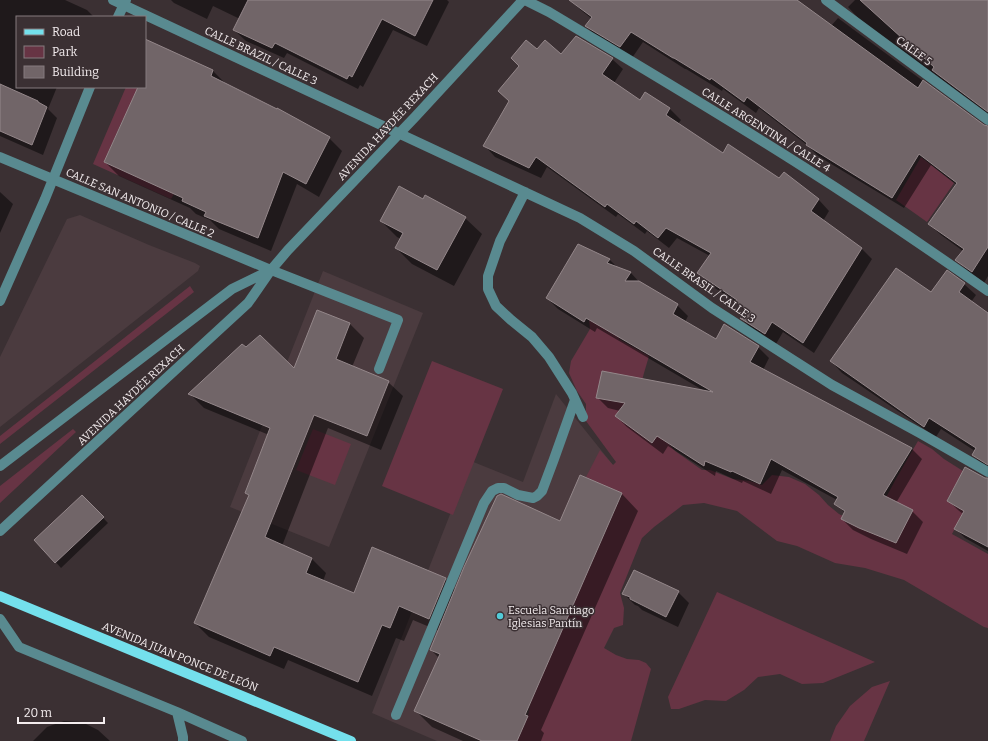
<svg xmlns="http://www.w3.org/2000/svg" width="988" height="741" font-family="Bitter,serif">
<rect width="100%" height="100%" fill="#3b3033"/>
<!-- built -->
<path fill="#4b3b3f" d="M80,215L149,245L195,263L200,266L198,271L0,427V357L67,219Z
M323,271L423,313L329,547L230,507Z
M556,394L613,465L629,497L536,741H437L372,713L471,461L523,482Z"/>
<!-- green -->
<path fill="#673444" d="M126,87H142L153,132L123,119L104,162L174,194L171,199L93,164Z
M921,157L954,183L927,222L896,200Z
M190,286L194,292L0,444V436Z
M594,316L623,331L619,339L649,356L644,373L640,388L664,438L675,451L702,470H710L733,479L750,481L762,485L772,475L789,477L805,484L819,495L828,505L839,514L858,524L883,503L897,477L918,441L932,449L944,459L963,471L947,500L964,511L952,534L988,554V628L984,627L904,580L865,568L835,563L797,546L777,541L737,511L704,503L683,505L654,527L642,538L620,593L624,608L623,625L614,628L604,648L616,655L627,659L639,660L646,663L651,669L631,741H517L528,716L531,700L622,494L586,477L600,450L613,465L616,462L586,421V404L577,391L569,373L571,361L590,329L589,320Z
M432,361L503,389L453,515L382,486Z
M73,429L76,432L0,503V486Z
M313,429L351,444L335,485L296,470Z
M717,592L875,662L823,683L802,684L780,674L758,677L744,690L726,701L705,700L679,709H671L668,697Z
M890,681L864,741H830L836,726L850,706L872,687Z"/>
<!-- shadow -->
<path fill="#0007" d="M0,0H65L87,10L94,17H17V87H57L48,109L57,118L43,155L0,136Z
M171,0H447L449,2L427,46L393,30L363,87L360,85L358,89L287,53L284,58L246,41L234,30L240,19L213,6L207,19L174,3Z
M570,0H795L831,26L838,18L984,126L988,127V276L984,283L968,271L956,260L963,251L941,235L929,224L957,185L931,165L904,208L818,156L807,145L759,108L756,113L723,89L722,91L686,69H685L643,42L632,58L597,37L586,26L592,19L582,11Z
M855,0H988V114L859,19L848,7Z
M147,41L213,71L226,84L329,138L342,151L319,197L297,184L271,251L219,229L210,220L196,214L190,208L119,176L105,162L138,89L137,87H145V45Z
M537,51L561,55L612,59L623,69L614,83L640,101L645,93L670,109L681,120L678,124L723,154L779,179L784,174L819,200L829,211L823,221L861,248L872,259L814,353L783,332L776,344L752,329L743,320L747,313L736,302L709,284L699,273L710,256L677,238L669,248L647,231L645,234L618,214L616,217L547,167L541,178L495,157L485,146Z
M0,192L13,204L0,233Z
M425,197L465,218L482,234L454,286L412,264L396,248L401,239L397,237L381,221L424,200Z
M609,259L618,268L631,273L641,284L677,305L688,316L685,322L717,340L758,347L769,358L763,370L911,448L922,459L896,503L912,511L923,522L907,554L871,539L853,530L842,519L845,513L836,503L837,500L782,470L771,494L743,481L742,483L716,471L715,476L668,446L663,454L627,427L616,416L620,411L608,408L597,397L706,392L597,328L595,332L558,309L547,298Z
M964,284L976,295L971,302L988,315V468L984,466L973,455L975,451L941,429L936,437L842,373L831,361L931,294Z
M350,324L364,338L352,367L388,382L403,396L381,450L328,428L282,546L312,559L326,573L323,581L354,594L445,579L456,590L560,523L581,476L622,494L638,511L541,730L544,733L541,741H463L432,727L416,711L439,658L431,650L439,631L413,620L404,641L396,638L372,696L288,660L284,669L209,637L195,623L250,497L246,493L269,435L204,408L190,394L246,349L295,370Z
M988,484V551L965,538L955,528L963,514L958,510L948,500Z
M82,496L108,523L61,568L36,540Z
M678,592L689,603L678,627L642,610L638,606L635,605L623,593Z
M64,721L82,722L98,730L110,741H33L47,727Z"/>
<!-- building -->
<path fill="#716568" stroke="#94878a" d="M248,0H433L415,36L382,19L352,77L349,75L347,79L275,43L272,48L233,30Z
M569,0H797L918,88L923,80L984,125L988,126V247L972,272L955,260L964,249L928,224L957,183L919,154L892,198L806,145L807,143L747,97L744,102L711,78L710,80L674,58H673L631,32L620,47L585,26L592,17Z
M860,0H988V112L932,70L934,67Z
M576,36L613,58L602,74L640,100L645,92L670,108L666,115L723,153L728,144L779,178L784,172L819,199L811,211L862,248L803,343L772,322L765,334L740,318L742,319L747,311L736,302L737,300L697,273L711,253L666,228L658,238L636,221L634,224L607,204L605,207L536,157L529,168L483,146L509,101L498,91L519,66L511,58L526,40L537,49L545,40L561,54Z
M145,39L213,70L211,76L277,109V108L330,137L306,184L283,172L258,238L204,216L206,212L182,201L183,198L104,162L138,87H145Z
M0,84L38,101V102L47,107L32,145L0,131Z
M399,186L423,199L425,195L466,217L437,270L395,248L403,233L380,221Z
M578,244L610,259L607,263L631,272L625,281H639L678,304L673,314L716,339L724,324L759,346L750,362L912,448L883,495L913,510L896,543L859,528L841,519L845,511L834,504L838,497L771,459L760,484L732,471L731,472L705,461L704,466L657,436L652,443L615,416L625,403L596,398L602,371L713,392L586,318L584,322L546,298Z
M896,268L931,292L947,270L965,283L959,292L988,313V465L972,455L976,448L929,418L924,427L830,361Z
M317,310L350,323L336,359L389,381L367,436L314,415L265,537L312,558L306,573L354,593L372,547L446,578L429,619L399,606L390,628L382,625L358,682L274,647L270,656L194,623L249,495L245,493L270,428L188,394L242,344L246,347L260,335L294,368Z
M965,467L985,478H988V547L954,529L964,511L947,501Z
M580,475L622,493L525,715L528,716L517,741H482L414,711L440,654L430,650L464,567L497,496L501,494L560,521Z
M82,495L104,517L55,563L34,540Z
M634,570L679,591L666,617L630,599V597L622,594Z"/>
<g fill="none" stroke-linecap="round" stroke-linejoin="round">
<!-- minor -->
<path stroke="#598a90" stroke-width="10" d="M113,0L580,218L634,251L712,308L832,385L920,433L988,472
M525,0L549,12C634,63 719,113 802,166C865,206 927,248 988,291
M826,0L988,120
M118,17L126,0
M0,157L271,270L398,320L379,369
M525,192L500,241L488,276V289L496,306L511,320L532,337L549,357L572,393L583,417
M0,301L45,199L90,87
M0,466L232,289L271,270
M0,531L248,303L271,270L288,250L415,117L523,0
M0,619L19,647L177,712L242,741
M177,712L183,737V741
M396,715L484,503L492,491L498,488H504L518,495L533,498L537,496L542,491L554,459L575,400"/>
<!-- major -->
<path stroke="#74e0ec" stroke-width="10" d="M0,596L351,741"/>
</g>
<!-- markers -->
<circle fill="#52cbd8" stroke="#3b3033" stroke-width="1.5" cx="500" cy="616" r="4"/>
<g text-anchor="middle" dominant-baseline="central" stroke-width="3" stroke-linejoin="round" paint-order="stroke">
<!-- street labels -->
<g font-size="11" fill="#f3ecee" stroke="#3b3033">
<text transform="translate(914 51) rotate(36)">CALLE 5</text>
<text transform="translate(261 56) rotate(25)">CALLE BRAZIL / CALLE 3</text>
<text transform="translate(388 127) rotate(-47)">AVENIDA HAYDÉE REXACH</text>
<text transform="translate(766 130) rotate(32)">CALLE ARGENTINA / CALLE 4</text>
<text transform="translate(140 203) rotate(23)">CALLE SAN ANTONIO / CALLE 2</text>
<text transform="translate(704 285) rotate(35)">CALLE BRASIL / CALLE 3</text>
<text transform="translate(131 395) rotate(-43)">AVENIDA HAYDÉE REXACH</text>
<text transform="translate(180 657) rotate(22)">AVENIDA JUAN PONCE DE LEÓN</text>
</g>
<!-- poi labels -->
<g font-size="11" fill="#f3ecee" stroke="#3b3033" text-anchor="start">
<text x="508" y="610">Escuela Santiago<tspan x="508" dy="13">Iglesias Pantín</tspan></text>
</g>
</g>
<!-- legend -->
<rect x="16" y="16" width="130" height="72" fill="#3b3033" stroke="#857b7e"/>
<rect x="24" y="29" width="20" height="6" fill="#74e0ec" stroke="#857b7e"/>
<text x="52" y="36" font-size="12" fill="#f3ecee">Road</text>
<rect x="24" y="46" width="20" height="12" fill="#673444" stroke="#857b7e"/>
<text x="52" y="56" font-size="12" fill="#f3ecee">Park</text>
<rect x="24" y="66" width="20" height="12" fill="#716568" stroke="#857b7e"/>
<text x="52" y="76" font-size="12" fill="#f3ecee">Building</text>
<!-- scale -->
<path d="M18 717v6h86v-6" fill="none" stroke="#f3ecee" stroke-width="2"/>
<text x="24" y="717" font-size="12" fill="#f3ecee" stroke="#3b3033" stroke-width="3" paint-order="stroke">20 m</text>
</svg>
